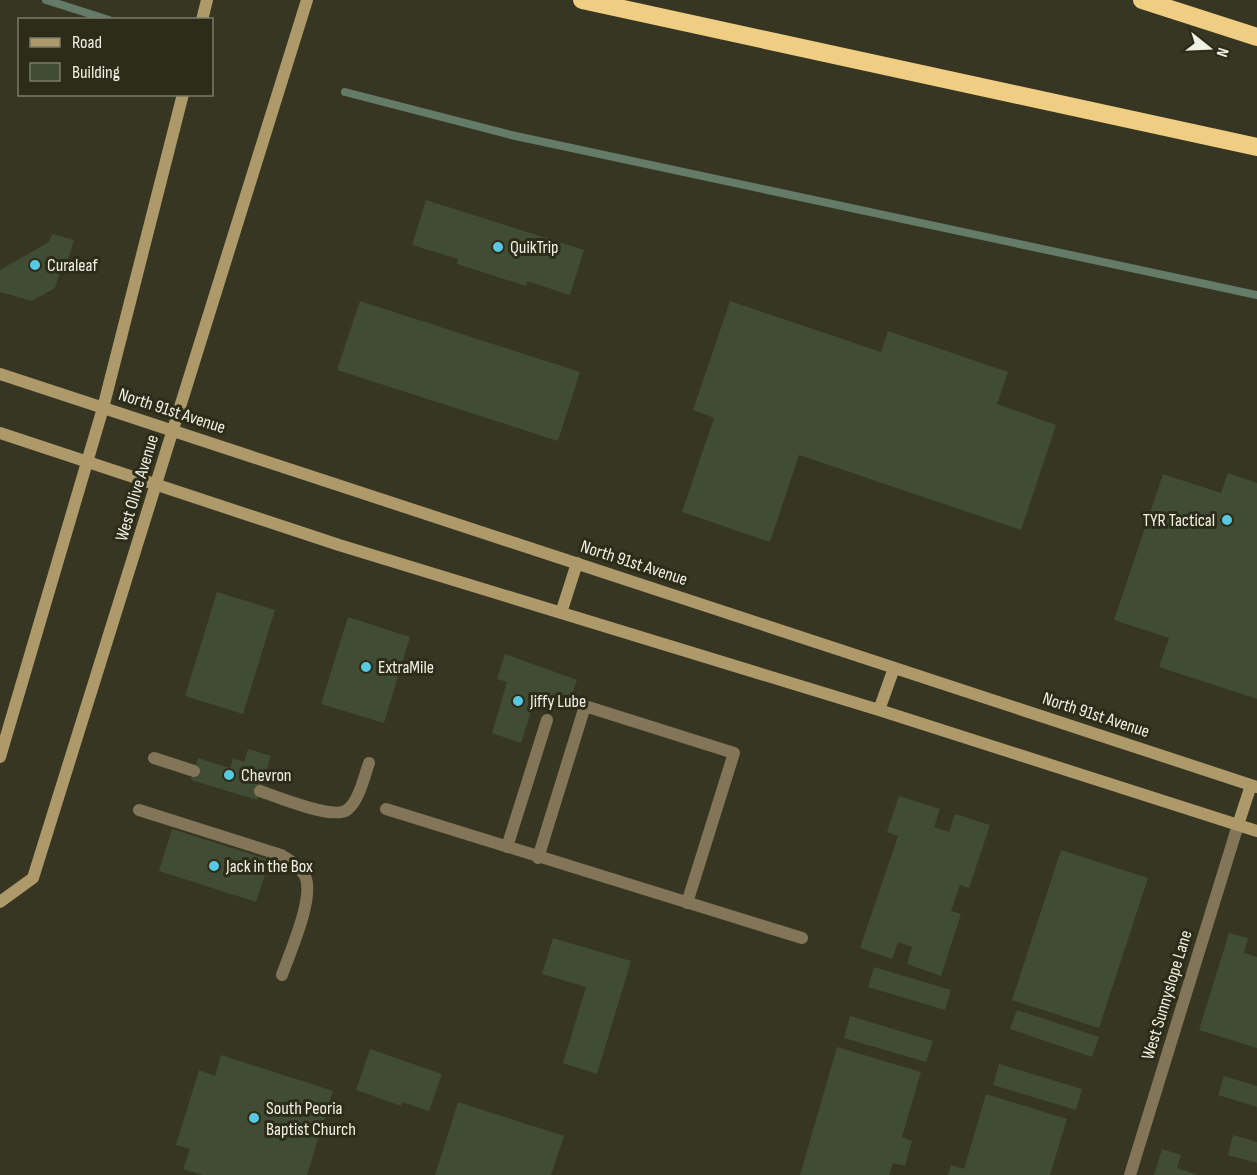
<svg xmlns="http://www.w3.org/2000/svg" width="1257" height="1175" font-family="'Sofia Sans Condensed',sans-serif">
<rect width="100%" height="100%" fill="#363622"/>
<g fill="none" stroke-linecap="round" stroke-linejoin="round">
<!-- stream -->
<path stroke="#647b68" stroke-width="8" d="M46,0L109,20
M345,92L511,135L1257,295"/>
</g>
<!-- building -->
<path fill="#414c35" d="M426,200L584,250L570,295L527,281L526,286L457,264L458,259L412,245Z
M52,234L74,240L68,260L64,259L55,288L32,301L0,292V270L49,242Z
M360,301L580,372L558,441L337,370Z
M730,301L881,352L888,331L1008,372L997,404L1056,425L1021,530L799,455L770,542L682,512L714,418L693,410Z
M1228,473L1257,483V699L1159,667L1169,638L1114,620L1163,474L1221,493Z
M217,592L275,610L243,714L185,696Z
M348,617L410,637L384,723L321,704Z
M505,654L577,680L568,706L536,696L521,743L492,733L507,682L497,679Z
M248,749L271,756L257,800L191,780L198,758L230,768L233,758L244,762Z
M899,796L940,809L934,827L949,832L955,814L990,825L969,888L960,885L951,911L961,914L941,976L907,964L912,947L898,942L892,959L860,948L898,836L887,832Z
M172,829L270,860L256,902L159,871Z
M1061,850L1148,878L1099,1028L1012,1000Z
M1229,933L1248,938L1244,953L1257,957V1048L1199,1030Z
M553,938L631,961L597,1074L563,1063L586,987L542,974Z
M874,967L951,990L945,1010L868,987Z
M1017,1010L1099,1037L1092,1057L1010,1029Z
M850,1016L933,1041L926,1062L844,1038Z
M837,1047L921,1072L902,1137L912,1141L905,1166L893,1163L889,1175H800Z
M370,1049L442,1074L429,1111L402,1102L401,1106L356,1090Z
M221,1055L333,1091L307,1175H203L183,1169L190,1149L176,1145L199,1070L215,1076Z
M999,1064L1082,1089L1076,1110L993,1085Z
M1224,1076L1257,1086V1107L1218,1095Z
M986,1094L1067,1119L1050,1175H948L951,1165L964,1169Z
M458,1102L564,1136L551,1175H435Z
M1233,1135L1257,1142V1163L1228,1155Z
M1162,1149L1181,1155L1177,1168L1198,1175H1154Z"/>
<g fill="none" stroke-linecap="round" stroke-linejoin="round">
<!-- service -->
<path stroke="#827558" stroke-width="12" d="M154,758L194,771
M260,791C277,797 333,820 347,810C359,801 364,777 369,763
M386,809L802,938
M139,810L281,855C291,861 299,865 305,876C315,897 290,952 282,975
M507,847L547,720
M538,858L585,706L734,753L687,903"/>
<!-- minor -->
<path stroke="#827558" stroke-width="12" d="M1130,1175L1238,825"/>
<!-- secondary -->
<path stroke="#ae996a" stroke-width="12" d="M202,20L207,0
M0,374L1257,787
M0,433L339,545L879,710L1257,831
M561,613L577,563
M879,710L894,668
M0,757L103,408L183,94
M1238,825L1251,785
M0,902L33,878L307,0"/>
<!-- motorway -->
<path stroke="#efce83" stroke-width="18" d="M582,0L1257,147
M1142,0L1257,37"/>
</g>
<!-- markers -->
<g fill="#57c9e2" stroke="#2c2c19" stroke-width="2">
<circle cx="498" cy="247" r="6"/>
<circle cx="35" cy="265" r="6"/>
<circle cx="1227" cy="520" r="6"/>
<circle cx="366" cy="667" r="6"/>
<circle cx="518" cy="701" r="6"/>
<circle cx="229" cy="775" r="6"/>
<circle cx="214" cy="866" r="6"/>
<circle cx="254" cy="1118" r="6"/>
</g>
<g text-anchor="middle" dominant-baseline="central" stroke-width="6" stroke-linejoin="round" paint-order="stroke">
<!-- poi labels -->
<g font-size="18" fill="#f0f1e5" stroke="#2c2c19" text-anchor="start">
<text x="510" y="247">QuikTrip</text>
<text x="47" y="265">Curaleaf</text>
<text x="1215" y="520" text-anchor="end">TYR Tactical</text>
<text x="378" y="667">ExtraMile</text>
<text x="530" y="701">Jiffy Lube</text>
<text x="241" y="775">Chevron</text>
<text x="226" y="866">Jack in the Box</text>
<text x="266" y="1108">South Peoria<tspan x="266" dy="21">Baptist Church</tspan></text>
</g>
<!-- street labels -->
<g font-size="18" fill="#f0f1e5" stroke="#2c2c19">
<text transform="translate(172 411) rotate(18)">North 91st Avenue</text>
<text transform="translate(137 488) rotate(-73)">West Olive Avenue</text>
<text transform="translate(634 563) rotate(18)">North 91st Avenue</text>
<text transform="translate(1096 715) rotate(18)">North 91st Avenue</text>
<text transform="translate(1167 995) rotate(-73)">West Sunnyslope Lane</text>
</g>
</g>
<!-- legend -->
<rect x="18" y="18" width="195" height="78" fill="#2c2c19" stroke="#7a7b6b" stroke-width="1.5"/>
<rect x="30" y="38" width="30" height="9" fill="#ae996a" stroke="#7a7b6b" stroke-width="1.5"/>
<text x="72" y="48" font-size="18" fill="#f0f1e5">Road</text>
<rect x="30" y="63" width="30" height="18" fill="#414c35" stroke="#7a7b6b" stroke-width="1.5"/>
<text x="72" y="78" font-size="18" fill="#f0f1e5">Building</text>
<!-- north arrow -->
<g transform="translate(1209 48) rotate(108)" stroke="#2c2c19" stroke-width="4.5" paint-order="stroke">
<path d="M0-4.5L10 22L0 15L-10 22Z" fill="#f0f1e5"/>
<text y="-9" font-size="16" font-weight="bold" text-anchor="middle" fill="#f0f1e5">N</text>
</g>
</svg>
